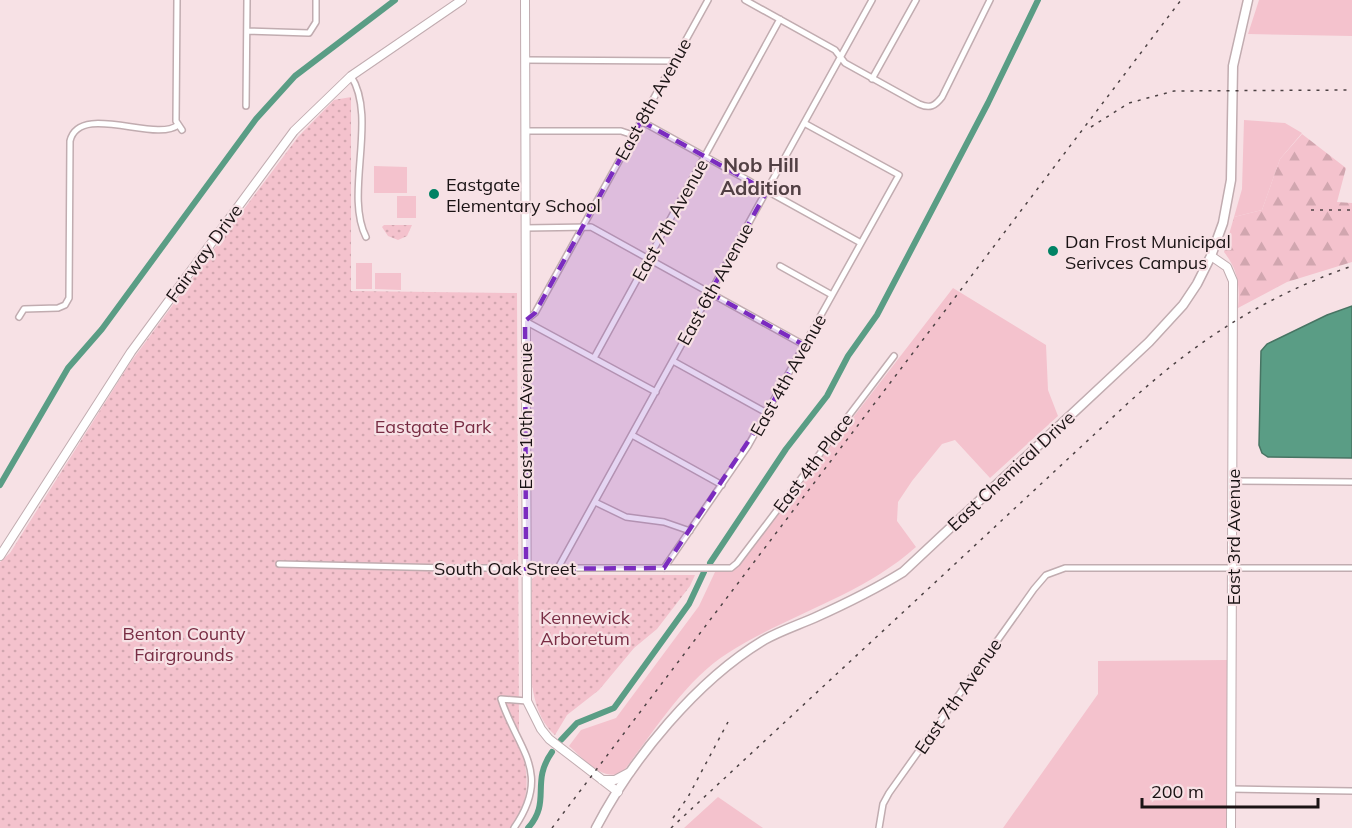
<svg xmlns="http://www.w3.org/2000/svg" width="1352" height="828" font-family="Mulish,sans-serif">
<defs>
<pattern id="forest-firs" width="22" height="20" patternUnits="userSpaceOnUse" patternTransform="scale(1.5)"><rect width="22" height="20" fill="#f4c2cd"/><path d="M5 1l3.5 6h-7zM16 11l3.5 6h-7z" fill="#d1a6af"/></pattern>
<pattern id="park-dots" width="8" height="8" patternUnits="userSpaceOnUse" patternTransform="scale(1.5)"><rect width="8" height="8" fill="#f4c2cd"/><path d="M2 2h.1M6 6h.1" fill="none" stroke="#d1a6af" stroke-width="1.8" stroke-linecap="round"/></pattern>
</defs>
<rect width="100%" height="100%" fill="#f7e1e5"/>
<!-- grass -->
<path fill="#f4c2cd" d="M1259,0H1352V36L1248,34Z
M1244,120L1285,123L1302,133L1280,159L1262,210L1234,217L1242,189Z
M374,166L407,167V193H374Z
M397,196H416V218H397Z
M356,263H372V289H356Z
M375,273H401V290L375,289Z
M953,288L1046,345L1048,390L1058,416L990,478L955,440L942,444L912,481L898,502L897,521L916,547C861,596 789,614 728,653C684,681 654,732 622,773C601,781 584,759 569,746L581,730L616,718L699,606L715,572L730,571L739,565Z
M1227,660V828H1003L1098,694V661Z
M718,797L763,828H684Z"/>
<!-- forest -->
<path fill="url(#forest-firs)" d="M1302,134L1346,168L1337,202L1352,203V262L1287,282L1238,308C1240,285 1238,270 1224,252L1234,217L1262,210L1280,159Z"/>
<!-- park -->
<path fill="url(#park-dots)" d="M351,97V291L517,293L519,742C529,771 532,803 510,828H0V562L10,553L130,363L220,241L298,137L334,100Z
M384,225H412L407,236L398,240L388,236L382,227Z
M536,575H695L690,586L657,629L634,648L599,690L567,715L555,735C519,705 532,622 532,579Z"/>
<!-- water -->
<path fill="#5a9d85" stroke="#477463" stroke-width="1.5" d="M1352,306V458L1268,457L1262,453L1259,445L1261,351L1267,344L1327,315Z"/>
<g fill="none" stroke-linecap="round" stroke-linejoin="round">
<!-- canal -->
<path stroke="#5a9d85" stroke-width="6" d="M0,485L68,368L102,329L256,119L295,76L395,0
M710,563L786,449L827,396L848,356L877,315L988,103L1038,0
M561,740L577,723L614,708L689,604L704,572
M528,828C552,801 530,783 552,752"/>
<defs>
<path id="street" d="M177,0L176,121L182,130
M745,0L835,50L845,63L919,104C930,109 935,106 942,97L990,0
M247,31L309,33L316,22V0
M525,60L675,61
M351,76C378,118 344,194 366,237
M872,79L916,0
M246,106L247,0
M641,121L861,243
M525,131H621L633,135
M525,228L591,227L804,345
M780,266L832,295
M19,317L24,309L58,308L65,305L69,298L70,141C79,102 156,143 178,125
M594,358L780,19
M673,361L767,413
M656,392L525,321L535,313L708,0
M632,435L722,485
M1233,481L1352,482
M595,502L626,517L664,522L690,531
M279,564L449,568H731L737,563L894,356
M558,568L872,0
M664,568L748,446L899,175L804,123
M1231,789L1352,791
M514,828C553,772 517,749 501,699L527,701
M879,828L883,804L889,793L1034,589L1046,575L1065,568H1352"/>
<path id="secondary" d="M525,0L527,701L541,729L549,739L618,792
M1211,256L1227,267L1233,281L1231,828
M0,556L131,352L294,131L351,76L462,0
M602,780H615L630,772"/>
<path id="primary" d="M596,828C632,759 697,680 764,640C780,631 798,625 814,618C845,604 874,590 903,572L1149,342L1183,305L1197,284L1211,256L1223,223L1231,180L1233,66L1248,0"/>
</defs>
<!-- street casing -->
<use href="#street" stroke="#c1acb0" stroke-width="8"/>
<!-- secondary casing -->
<use href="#secondary" stroke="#c1acb0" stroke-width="10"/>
<!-- primary casing -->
<use href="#primary" stroke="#c1acb0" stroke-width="11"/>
<!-- street -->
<use href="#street" stroke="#fff" stroke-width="5"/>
<!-- secondary -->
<use href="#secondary" stroke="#fff" stroke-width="8"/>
<!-- primary -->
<use href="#primary" stroke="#fff" stroke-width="8"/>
<!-- rail -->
<path stroke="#4d4244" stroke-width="1.5" stroke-dasharray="3 6" stroke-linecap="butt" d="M1091,127L1129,103L1174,91L1352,90
M1311,210H1352
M673,818L688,797L728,722
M552,828L1181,0
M671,828L1127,404C1196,341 1263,297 1352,266"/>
</g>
<!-- marked area -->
<path fill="#7b2cbf" fill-opacity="0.2" stroke="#7b2cbf" stroke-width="4.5" stroke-dasharray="12 8" stroke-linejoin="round" d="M641,121L767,191L710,293L804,345L767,413L664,568L526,569L525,321L535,313Z"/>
<!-- markers -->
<g fill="#008264" stroke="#f7e1e5" stroke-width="2">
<circle cx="434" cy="194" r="6"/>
<circle cx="1053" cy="251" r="6"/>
</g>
<g text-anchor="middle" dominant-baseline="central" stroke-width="4.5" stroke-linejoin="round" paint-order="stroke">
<!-- street labels -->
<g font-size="18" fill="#1a1314" stroke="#f7e1e5">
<text transform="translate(653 99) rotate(-61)">East 8th Avenue</text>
<text transform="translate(670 220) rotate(-61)">East 7th Avenue</text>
<text transform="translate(204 253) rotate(-54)">Fairway Drive</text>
<text transform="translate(715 284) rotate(-61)">East 6th Avenue</text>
<text transform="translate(788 375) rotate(-61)">East 4th Avenue</text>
<text transform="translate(525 416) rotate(-90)">East 10th Avenue</text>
<text transform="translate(813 463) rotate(-53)">East 4th Place</text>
<text transform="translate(1011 471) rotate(-43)">East Chemical Drive</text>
<text transform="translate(1233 537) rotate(-90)">East 3rd Avenue</text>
<text x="505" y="568">South Oak Street</text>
<text transform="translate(958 696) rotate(-55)">East 7th Avenue</text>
</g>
<!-- poi labels -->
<g font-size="18" fill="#1a1314" stroke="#f7e1e5" text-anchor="start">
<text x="446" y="184">Eastgate<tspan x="446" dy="21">Elementary School</tspan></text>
<text x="1065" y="241">Dan Frost Municipal<tspan x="1065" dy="21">Serivces Campus</tspan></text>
</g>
<!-- park labels -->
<g font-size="18" fill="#782d44" stroke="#f7e1e5">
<text x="433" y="426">Eastgate Park</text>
<text x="585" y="617">Kennewick<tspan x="585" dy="21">Arboretum</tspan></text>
<text x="184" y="633">Benton County<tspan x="184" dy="21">Fairgrounds</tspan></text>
</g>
<!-- neighbourhood labels -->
<g font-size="20" font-weight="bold" fill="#524044" stroke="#f7e1e5">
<text x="761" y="164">Nob Hill<tspan x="761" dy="23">Addition</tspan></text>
</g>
</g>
<!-- scale -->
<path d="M1142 798v9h176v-9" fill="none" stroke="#1a1314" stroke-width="3"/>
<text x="1151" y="798" font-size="18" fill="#1a1314" stroke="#f7e1e5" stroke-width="4.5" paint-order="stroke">200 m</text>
</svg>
